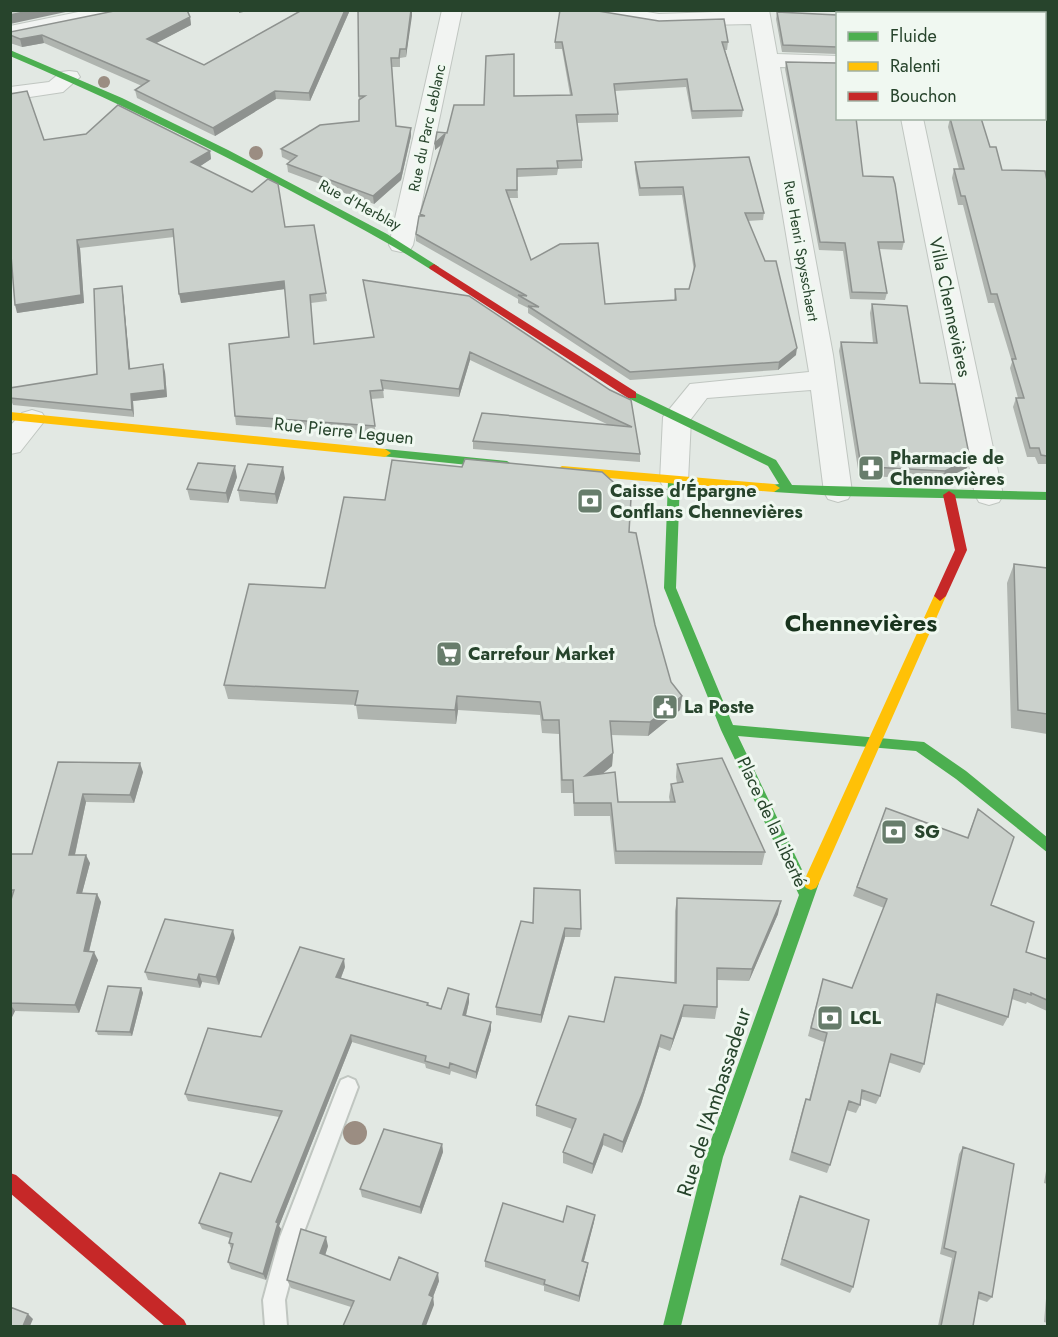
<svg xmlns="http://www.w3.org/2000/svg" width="1058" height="1337" font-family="Jost,sans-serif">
<rect width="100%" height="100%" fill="#e2e8e3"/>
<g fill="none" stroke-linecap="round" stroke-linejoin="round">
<defs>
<path id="lane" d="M348,1077L355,1080L358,1087L302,1237L285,1300L287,1326H265L263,1300L280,1237L338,1087L341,1080Z"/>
<path id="street" d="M88,10H132L129,14L122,16L10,38V26Z
M442,10H462L413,245L410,250L401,252L392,250L389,245Z
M579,10H635L659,14L769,10L777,54L838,56V68L780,67L833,355L852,492L848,499L838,502L828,499L824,492L811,390L707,398L691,419L688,481L684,488L674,491L664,488L660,481L663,417L690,384L809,372L751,24L659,26L589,16L582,14Z
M1044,63H1048V75H1044Z
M69,71L77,72L80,77L63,92L10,100V87L49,82L61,72Z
M901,118H923L1003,495L999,502L989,505L979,502L975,495Z
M32,410L42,413L46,419L20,452L10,454V426L22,413Z"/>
</defs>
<!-- lane casing -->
<use href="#lane" stroke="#c0c6c1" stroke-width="4"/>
<!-- street casing -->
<use href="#street" stroke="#c0c6c1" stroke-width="2"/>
<!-- lane -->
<use href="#lane" fill="#f2f4f2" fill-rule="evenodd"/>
<!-- street -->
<use href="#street" fill="#f2f4f2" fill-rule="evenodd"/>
<!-- fast -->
<path fill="#4caf50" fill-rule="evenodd" d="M10,50L122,98L228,150L387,234L439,267L434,270L430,269C385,240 338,216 291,191C199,142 106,97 10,56Z
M632,391L776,460L792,485L1048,492V500L838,496L774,492L768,488L770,485L779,484L768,466L628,398V392Z
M385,449L507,461L513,465L507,469L381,456L379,453Z
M674,477L680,481L676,588L733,725L924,742L966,771L1048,838V853L956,779L916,751L738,736L806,878L811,876L816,878L819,883L723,1157L681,1326H663L705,1157L799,895L721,730L664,588L668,481Z"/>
<!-- slow -->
<path fill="#ffc107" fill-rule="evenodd" d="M10,412L385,449L391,453L385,457L10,420Z
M562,466L774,484L780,488L774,492L562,474L556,470Z
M940,591L946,596L819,883L816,888L811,890L806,888L803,883L934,596Z"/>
<!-- jam -->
<path fill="#c62828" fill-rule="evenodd" d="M434,264L636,392V398H628L430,269L429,267Z
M949,491L955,495L967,550L946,596L940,601L934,596L955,550L943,495Z
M10,1173L16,1175L184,1320L187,1326H165L10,1193Z"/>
</g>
<!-- trees -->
<g fill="#9b8d82">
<circle cx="104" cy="82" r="6"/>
<circle cx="256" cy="153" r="7"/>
<circle cx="355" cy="1133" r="12"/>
</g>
<!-- wall -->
<path fill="#afb4af" d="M302,10H350L310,101L276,99L215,136L137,98L135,90L142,86L44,43L22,47L10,43V32L190,17L191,25L156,43L204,65Z
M358,10H412L406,57L400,58V67H392L396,126L411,136L401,180L374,204L288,172L287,164L290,161L282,157L281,149L359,121Z
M777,12L837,15V54L782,52L776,19Z
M555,42H728L727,50H725L743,110L742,117L692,119L686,87L615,91L618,114V122L577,123L582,160V168L558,169L557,175L517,177L518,198H509L531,260L605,304L674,300L675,289H689L694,271L682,195L639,196L635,170V162L764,213L763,220L748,221L796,355L778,370L630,380L528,313V308L518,303V299L416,241V234L420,214L442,145L435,150V143L484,105L514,96L570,95L562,49H555Z
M786,62L863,176L904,242L902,250L879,249L887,293L885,300L850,299L843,251L819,250L785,69Z
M950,118L990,147L1002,170L1047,181V464H1038L1035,457H1027L1013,407L1016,398H1018L1010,368L1012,362L994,303H988L963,205H958L952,178L954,169H959L948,127Z
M44,140L210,151L211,159L200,166L285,227L314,225L327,301L311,303L314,344L374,337L363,280L631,400L640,454V462L473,449V441L609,425L470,360L459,397L383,389L384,398L371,399L376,435L236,425L235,416L289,337L285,289L181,303L174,237L80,248L84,303L17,313Z
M122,286L123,293L130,369L165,372L167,397L133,401L134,417L13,405L10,398L97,374Z
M872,304L920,383L970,459L967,468L942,480L869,476L858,469L839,351L841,342L873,343L870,313Z
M237,477L228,503L190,500L187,489Z
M285,478L277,504L240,501L238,490Z
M629,532L671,682L682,696L680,710L648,736L611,735L613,753L612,766L603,773L618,802H670L669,797L671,784L677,783L676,777L677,764L765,852L762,865L615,864L610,816H574L573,793H561L559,734L542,733L540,715L458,710L456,724L358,719L356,705L228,699L224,685L325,588Z
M1014,564L1047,568V734L1011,728L1007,583Z
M58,762L143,772L134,803L86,802L75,855L90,863L82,893L97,894L101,902L89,952L98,960L79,1013L15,1011L10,1021V903L12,899H10V854H32Z
M886,808L967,838L978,809L991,905L1026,952L1047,959V1011L1027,1002L1026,1004L1012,999L1008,1017L1003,1026L936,1003L924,1064L920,1073L888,1062L880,1096L876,1104L861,1099L860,1105L856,1113L846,1110L830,1165L827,1173L789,1160L803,1107L806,1099L809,1100L824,1042L808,1036L823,979L852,988L884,908L853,896Z
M677,898L778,914L749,981L717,980V1007L715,1019L682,1017L670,1051L659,1047L641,1104L622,1153L603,1145L592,1174L563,1163V1152L572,1129L536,1116V1105L604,1022L674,983L675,911Z
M533,923L581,929L580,937H565L541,1023L496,1015V1007Z
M235,938L219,985L202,982L200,988L148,980L145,972Z
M345,967L341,978L428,1003L429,1006L441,1009L469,994V1002L466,1016L491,1022V1030L476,1079L451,1071L450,1075L426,1068L425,1064L352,1042L279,1226L281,1229L266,1280L231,1269L228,1262L231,1249L229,1243L230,1238L202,1229L199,1223L251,1182L279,1117L188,1101L185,1094L261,1037Z
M141,988L143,993L132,1036L98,1035L96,1031Z
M442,1144L443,1152L421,1214L362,1197L360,1189Z
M963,1147L992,1297L987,1302L978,1299L973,1326H938L952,1258L940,1254L959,1154Z
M1047,1165V1184L1044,1183Z
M800,1196L853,1287L850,1293L780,1265L797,1203Z
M595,1215L594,1222L584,1261L588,1263L587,1270L579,1302L544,1291V1286L485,1267V1261L563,1222Z
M328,1246L325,1255L390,1280L439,1281L433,1297L434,1305L351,1307L291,1288L287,1280Z
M1047,1287V1323L1044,1322Z"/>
<!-- shaded-wall -->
<path fill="#8e928f" d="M33,10H75L10,24V15Z
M239,10H252L239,13Z
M345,10H350L310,101L309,93Z
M411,10H412V16L406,57V49Z
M190,17L191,25L149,47L147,39Z
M42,35L44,43L22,47L20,39Z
M275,91L276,99L215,136L213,128Z
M411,128V136L401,180L374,204L373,196Z
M445,134V141L435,150V143Z
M210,151L211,159L193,171L191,162Z
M77,240L80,248L84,303L17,313L15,305Z
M284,281L285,289L181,303L179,294Z
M122,286L123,293L131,376L129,369Z
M797,348L796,355L778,370L779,362Z
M470,352V360L459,397V389Z
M163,364L165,372L167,397L133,401L134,417L132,410L131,394Z
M970,459L967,468L942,480L945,471Z
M235,466L237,477L228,503L226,493Z
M283,467L285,478L277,504L275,494Z
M457,696L458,710L456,724L455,710Z
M682,696L680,710L648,736L650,722Z
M613,753L612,766L584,789L585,776Z
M140,763L143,772L134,803L130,795Z
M83,794L86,802L73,863L69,855Z
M86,855L90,863L80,901L77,893Z
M97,894L101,902L87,959L84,951Z
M781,901L778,914L749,981L752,969Z
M565,928V937L541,1023V1015Z
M233,930L235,938L219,985L216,977Z
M94,952L98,960L79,1013L75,1005Z
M344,959L345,967L338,985L336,977Z
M199,974L202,982L200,988L197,980Z
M141,988L143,993L132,1036L130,1032Z
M469,994V1002L464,1023L463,1015Z
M10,1004L15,1011L10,1021Z
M684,1005L682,1017L670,1051L673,1039Z
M491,1022V1030L476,1079V1072Z
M351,1035L352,1042L279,1226L281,1229L266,1280L263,1274L276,1222Z
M661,1035L659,1047L641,1104L622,1153L623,1142Z
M604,1134L603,1145L592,1174L593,1164Z
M442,1144L443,1152L421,1214L420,1207Z
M595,1215L594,1222L582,1268V1261Z
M326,1237L328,1246L323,1262L320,1253Z
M588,1263L587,1270L579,1302V1296Z
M438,1273L439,1281L433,1297L434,1305L426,1326H422L429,1295Z
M28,1314L33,1319L30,1326H23Z"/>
<!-- building -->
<path fill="#cbd1cc" stroke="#8e928f" stroke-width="1.5" d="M10,10H33L10,15Z
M119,10H187L190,17L147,39L204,65L302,10H345L309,93L275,91L213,128L135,90L149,81L42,35L20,39L10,35V32Z
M358,10H411L406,49H400L399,58H391L396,126L411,128L401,172L373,196L287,164L297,156L281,149L320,125L359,121V100L365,96H359Z
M560,10H592L659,21L724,19L728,42H722L743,110L692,111L687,79L614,84L618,114L576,115L582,160L557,161L558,168L517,169V190H506L531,260L560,244L598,243L605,304L676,300L675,289H689L695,266L683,187L640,188L635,162L749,157L764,213H745L765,261H776L797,348L779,362L630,372L528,306L539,307L518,295L527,296L416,234L419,216H425L420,214L445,134L435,143L437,132L447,133L454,105H484L486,56L514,54V96L572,95L562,42H555Z
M855,10H880L881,14H855Z
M929,10H1010L1011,14H929Z
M777,12L837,15V47L783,45Z
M786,62L837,63V118H856L863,176L893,177L895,184L904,242H878L887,293L852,292L845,243L820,242Z
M27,91L44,140L86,134L118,105L210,151L191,162L252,192L268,179L278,184L285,227L314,225L326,293L310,295L314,344L374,337L363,280L469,296L610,390L631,400L640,454L473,441L482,413L632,427L470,352L459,389L381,380L383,390L370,391L375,426L235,416L229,344L289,337L284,281L179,294L173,229L77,240L81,295L15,305L10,243V94Z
M950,118H981L990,147H996L1002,170L1045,171L1047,181V456L1041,455L1039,448H1030L1016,398H1024L1012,359H1016L997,294H991L965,196H961L954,169H964Z
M122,286L129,369L163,364L165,390L131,394L132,410L10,398V388L97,374L94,289Z
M872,304L907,306L920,383L955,384L970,459L945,471L871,467L860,460L841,342L877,343Z
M465,459L602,472L631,498L629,532L636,533L655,625L671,682L682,696L650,722L610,721L613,753L585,776L615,772L618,802H675L671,784L683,782L677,764L722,758L765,852L616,851L611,803H574L573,780H562L559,720H543L540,702L457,696L455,710L355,705L358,691L224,685L249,584L325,588L344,497L385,500L392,460L462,467Z
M198,463L235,466L226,493L187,489Z
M248,464L283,467L275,494L238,490Z
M1014,564L1047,568V714L1018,710Z
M58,762L140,763L130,795L83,794L69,855H86L77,893L97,894L84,951L94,952L75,1005L10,1003V903L14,890H10V854H32Z
M886,808L968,838L978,809L1014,837L991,905L1034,922L1026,952L1047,959V1000L1031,993V995L1014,989L1008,1017L937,994L924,1064L891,1054L880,1096L862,1090L860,1105L849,1101L830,1165L792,1152L806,1099L810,1100L827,1033L811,1028L823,979L852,988L887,899L857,887Z
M534,888L580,890L581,929L565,928L541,1015L496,1007L521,921L533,923Z
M677,898L781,901L752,969L717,968V1007L684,1005L673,1039L661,1035L643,1092L623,1142L604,1134L593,1164L563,1152L576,1119L536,1105L569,1016L604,1022L615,977L676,983Z
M165,919L233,930L216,977L199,974L197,980L145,972Z
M300,947L344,959L336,977L428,1003L427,1005L441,1009L448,988L469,994L463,1015L491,1022L476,1072L450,1063L449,1068L425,1061L426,1056L351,1035L276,1222L278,1223L263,1274L228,1262L233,1244L229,1243L232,1233L199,1223L220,1173L251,1182L282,1111L185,1094L208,1028L261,1037Z
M108,986L141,988L130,1032L96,1031Z
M384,1129L442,1144L420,1207L360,1189Z
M963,1147L1014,1164L992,1297L979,1292L973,1326H941L956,1252L944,1248Z
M800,1196L869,1220L853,1287L782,1259Z
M503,1203L563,1222L567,1206L595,1215L582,1261L588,1263L579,1296L544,1284L545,1280L485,1261Z
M301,1229L326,1237L320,1253L390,1280L399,1257L438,1273L429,1295L433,1297L422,1326H343L354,1301L287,1280Z
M10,1307L28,1314L23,1326H10Z"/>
<!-- icons -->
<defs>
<symbol id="pharmacy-square" viewBox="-11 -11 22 22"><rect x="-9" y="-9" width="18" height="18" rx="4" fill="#687d6c" stroke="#f0f8f1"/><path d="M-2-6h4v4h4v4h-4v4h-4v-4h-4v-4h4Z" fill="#fff"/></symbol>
<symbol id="bank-square" viewBox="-11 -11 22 22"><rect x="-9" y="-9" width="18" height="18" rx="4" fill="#687d6c" stroke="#f0f8f1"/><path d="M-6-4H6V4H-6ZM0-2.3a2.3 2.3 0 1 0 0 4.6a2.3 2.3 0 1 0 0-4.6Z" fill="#fff"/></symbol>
<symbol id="supermarket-square" viewBox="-11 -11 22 22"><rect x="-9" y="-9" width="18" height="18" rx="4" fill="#687d6c" stroke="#f0f8f1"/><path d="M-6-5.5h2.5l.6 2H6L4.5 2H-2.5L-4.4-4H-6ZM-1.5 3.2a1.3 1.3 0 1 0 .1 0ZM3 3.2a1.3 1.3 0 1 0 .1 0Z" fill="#fff"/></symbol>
<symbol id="civic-square" viewBox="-11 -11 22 22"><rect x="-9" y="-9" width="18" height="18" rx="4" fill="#687d6c" stroke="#f0f8f1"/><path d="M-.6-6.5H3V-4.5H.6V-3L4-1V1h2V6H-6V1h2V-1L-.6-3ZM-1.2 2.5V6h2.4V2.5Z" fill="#fff"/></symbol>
</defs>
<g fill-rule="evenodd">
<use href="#pharmacy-square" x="856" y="453" width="30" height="30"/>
<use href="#bank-square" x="575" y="486" width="30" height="30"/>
<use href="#supermarket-square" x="434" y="639" width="30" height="30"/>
<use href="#civic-square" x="650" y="692" width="30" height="30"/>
<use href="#bank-square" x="879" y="817" width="30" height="30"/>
<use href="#bank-square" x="815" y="1003" width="30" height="30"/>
</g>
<g text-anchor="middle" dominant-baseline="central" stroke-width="6" stroke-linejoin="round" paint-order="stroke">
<!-- far-street labels -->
<g font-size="15" fill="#27442c" stroke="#f0f8f1">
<text transform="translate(427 128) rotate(-78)">Rue du Parc Leblanc</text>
<text transform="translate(360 205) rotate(28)">Rue d'Herblay</text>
<text transform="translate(801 251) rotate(80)">Rue Henri Spysschaert</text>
</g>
<!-- street labels -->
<g font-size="18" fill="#27442c" stroke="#f0f8f1">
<text transform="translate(950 307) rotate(78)">Villa Chennevières</text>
<text transform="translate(344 431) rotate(6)">Rue Pierre Leguen</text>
<text transform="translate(772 822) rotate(65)">Place de la Liberté</text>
</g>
<!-- poi labels -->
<g font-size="18" font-weight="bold" fill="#27442c" stroke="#f0f8f1" text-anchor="start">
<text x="890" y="458">Pharmacie de<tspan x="890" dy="21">Chennevières</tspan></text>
<text x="610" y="491">Caisse d'Épargne<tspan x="610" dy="21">Conflans Chennevières</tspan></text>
<text x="468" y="654">Carrefour Market</text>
<text x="684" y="707">La Poste</text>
<text x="914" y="832">SG</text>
<text x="850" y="1018">LCL</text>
</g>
<!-- near-street labels -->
<g font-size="21" fill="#27442c" stroke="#f0f8f1">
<text transform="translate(714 1102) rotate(-72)">Rue de l'Ambassadeur</text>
</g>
<!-- district labels -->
<g font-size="24" font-weight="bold" fill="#19341e" stroke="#f0f8f1">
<text x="861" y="622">Chennevières</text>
</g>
</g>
<!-- border -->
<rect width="1058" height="1337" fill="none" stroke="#27442c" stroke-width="24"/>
<!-- legend -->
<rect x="836" y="12" width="210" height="108" fill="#f0f8f1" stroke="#a0b0a2" stroke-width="1.5"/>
<rect x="848" y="32" width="30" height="9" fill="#4caf50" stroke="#a0b0a2" stroke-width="1.5"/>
<text x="890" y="42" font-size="18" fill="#27442c">Fluide</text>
<rect x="848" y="62" width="30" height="9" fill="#ffc107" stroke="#a0b0a2" stroke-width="1.5"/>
<text x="890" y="72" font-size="18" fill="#27442c">Ralenti</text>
<rect x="848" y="92" width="30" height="9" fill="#c62828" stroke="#a0b0a2" stroke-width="1.5"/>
<text x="890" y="102" font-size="18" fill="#27442c">Bouchon</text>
</svg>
